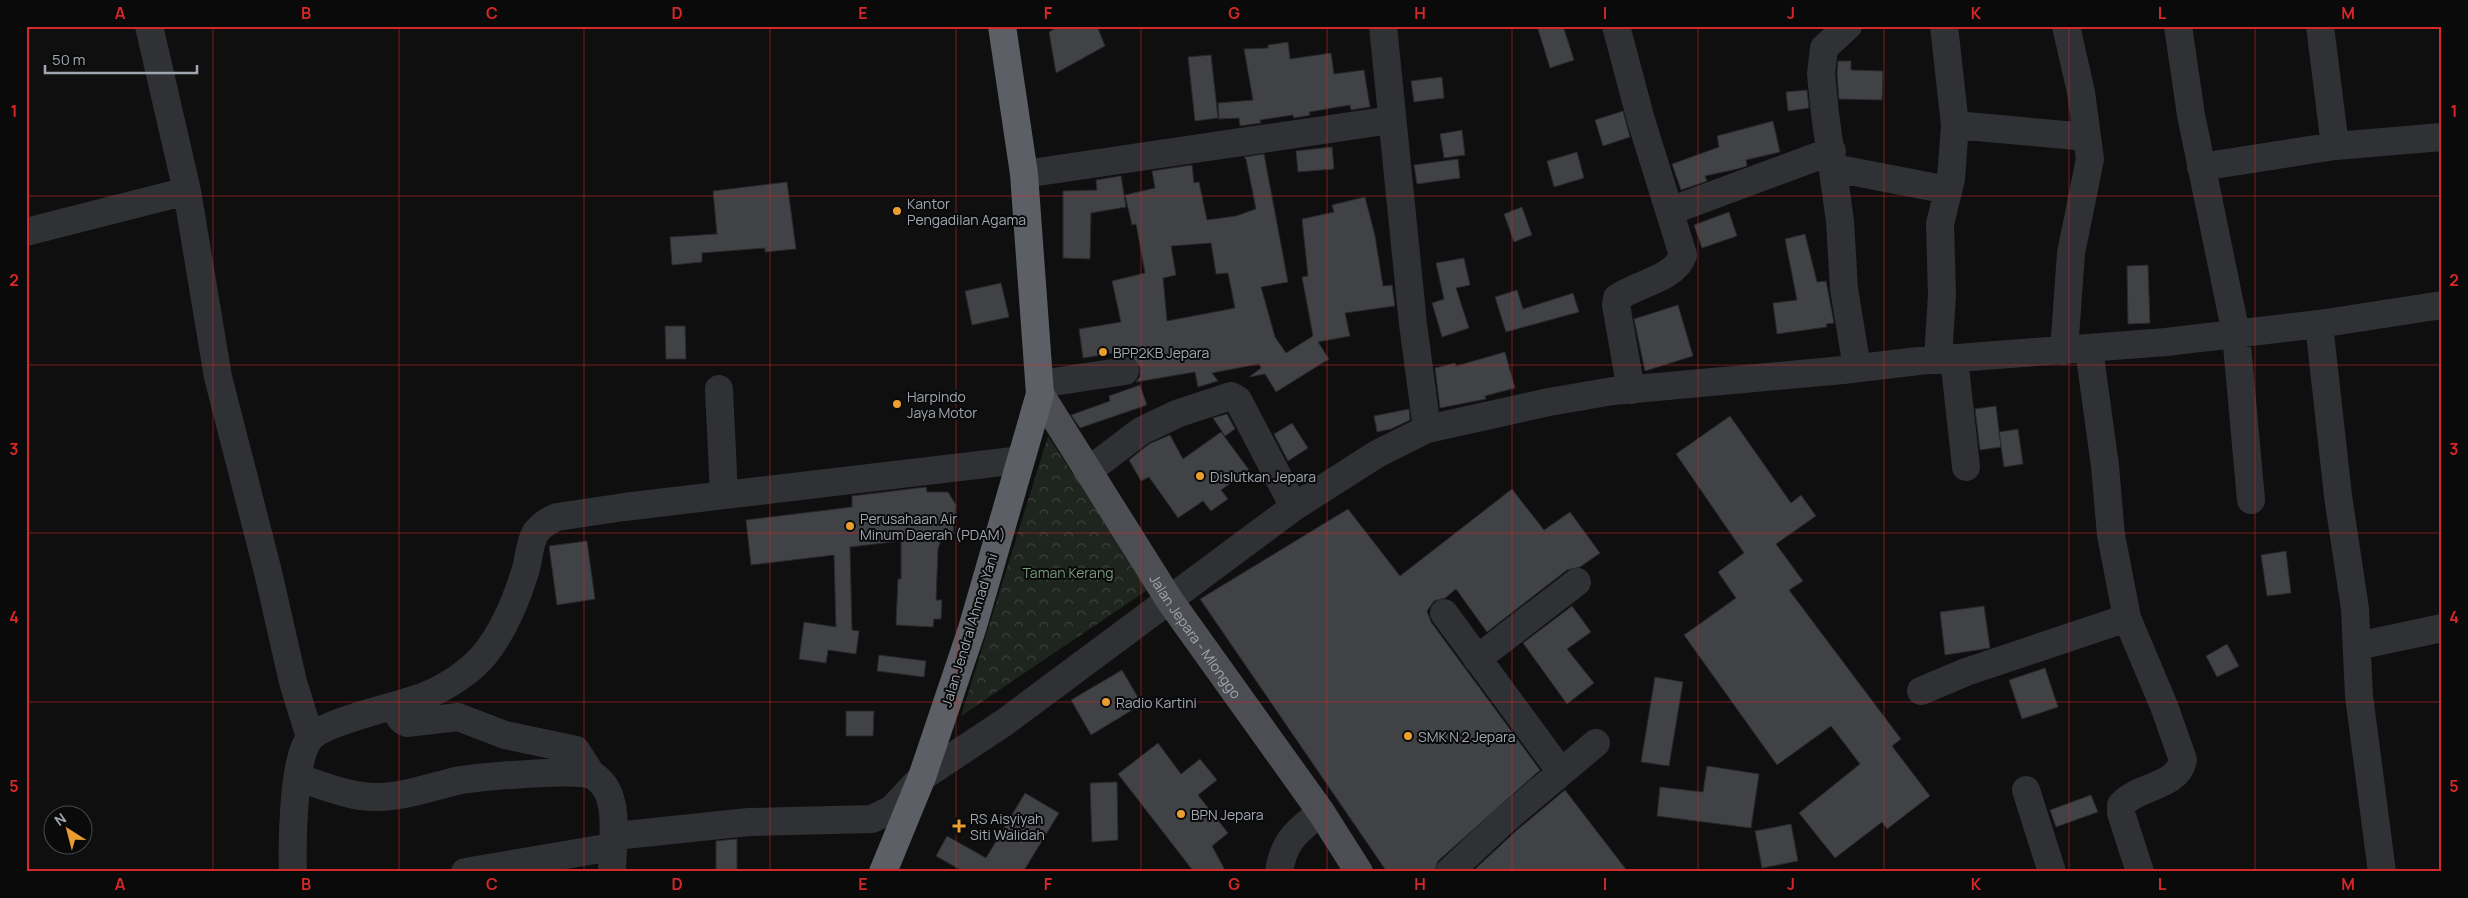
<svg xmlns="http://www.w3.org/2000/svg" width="2468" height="898" font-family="Manrope,sans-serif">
<defs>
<pattern id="forest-crowns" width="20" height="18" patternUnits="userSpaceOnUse" patternTransform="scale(1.25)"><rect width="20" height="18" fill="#1e241e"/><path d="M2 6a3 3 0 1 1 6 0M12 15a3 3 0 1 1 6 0" fill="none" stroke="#3c413c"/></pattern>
</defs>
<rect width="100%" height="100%" fill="#0f0f10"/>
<!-- forest -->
<path fill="url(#forest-crowns)" d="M1048,436L1149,589L961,716Z"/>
<!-- building -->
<path fill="#404246" stroke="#29292c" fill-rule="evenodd" d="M1059,26H1097L1105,46L1056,73L1049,32Z
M1537,26H1563L1574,60L1550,68Z
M1288,42L1290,59L1331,53L1334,74L1364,70L1370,107L1351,110L1350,105L1309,112L1310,115L1294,118L1293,115L1260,120L1261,123L1240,126L1239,118L1219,119L1218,103L1253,100L1244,49L1268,48V45Z
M1211,55L1218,118L1195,121L1188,57Z
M1838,61H1851V70L1883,71L1882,100L1839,99L1837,74Z
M1442,77L1444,98L1414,102L1411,81Z
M1807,90L1809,108L1788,111L1786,92Z
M1623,111L1630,137L1603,146L1595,120Z
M1773,121L1780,152L1746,160L1747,166L1737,169L1705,176L1707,181L1681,190L1672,164L1719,147L1717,136Z
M1462,130L1465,155L1444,158L1440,134Z
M1332,147L1334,169L1298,172L1296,151Z
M1577,152L1584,178L1554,187L1547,161Z
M1264,154L1288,282L1261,287L1275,337L1286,353L1313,336L1302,277L1308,276L1302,219L1334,212L1332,205L1365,197L1375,236L1383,286L1392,285L1395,306L1345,313L1350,336L1318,342L1329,359L1276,392L1265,374L1249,377L1261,368L1259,364L1212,373L1218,381L1198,387L1195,372L1136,382L1140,376V368L1132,357L1131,350L1083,358L1079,329L1121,322L1112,281L1145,273L1136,224L1132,225L1125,195L1155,188L1152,171L1192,165L1194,183L1199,182L1207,220L1236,216L1256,209L1246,159L1244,157ZM1211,243L1216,274L1228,273L1235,308L1167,321L1163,278L1176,275L1171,246Z
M1458,159L1460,178L1417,184L1414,165Z
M1121,176L1126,207L1091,213L1090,259L1063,258V191L1097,190L1096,180Z
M787,182L796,249L765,252V248L702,253V262L672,265L670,237L717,234L713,191Z
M1522,207L1532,235L1514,242L1504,214Z
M1729,212L1737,236L1702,248L1694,225Z
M1805,234L1817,282L1826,281L1834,323L1826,324L1827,327L1777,334L1773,303L1797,300L1785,239Z
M1464,258L1470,285L1456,288L1469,328L1442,337L1432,303L1444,299L1436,263Z
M2148,265L2150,323L2128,324L2127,266Z
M1001,283L1009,317L972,325L965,291Z
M1517,290L1523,309L1573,293L1579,312L1506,332L1495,297Z
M1678,305L1693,356L1645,371L1634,319Z
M665,326H685L686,359H666Z
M1505,352L1515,388L1485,396L1486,399L1440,408L1435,368L1455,363L1456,366Z
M1140,385L1147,405L1080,428L1071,415L1110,401L1109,396Z
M1996,406L2001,447L1980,450L1975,409Z
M1409,409L1410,420L1391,429L1377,432L1374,416Z
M1227,414L1235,429L1225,436L1213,418Z
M1730,416L1791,503L1801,495L1816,516L1776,544L1803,581L1789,590L1901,739L1892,746L1930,796L1887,829L1882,822L1835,858L1799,813L1860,764L1831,726L1777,765L1684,635L1736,598L1718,572L1744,553L1676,454Z
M1292,423L1308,448L1288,461L1274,434Z
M2018,429L2023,464L2004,467L1999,432Z
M1221,432L1249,470L1221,490L1228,499L1211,511L1203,501L1178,518L1149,477L1141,481L1129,460L1149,444L1170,435L1183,459Z
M926,487L927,492H948L956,505L953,532L943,534L938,549L936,600H942L941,619H934L933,627L896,625L898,579H901V541L850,547L852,630L859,631L856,654L828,650L826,663L799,659L804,622L836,627L834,555L751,565L746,520L852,507V496Z
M1512,489L1544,530L1570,512L1600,553L1580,567L1567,570L1487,632L1456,589L1445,598L1434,601L1427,611L1431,622L1540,770L1438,861L1434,872H1387L1200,599L1348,509L1400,576Z
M587,541L595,599L557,605L549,546Z
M2286,551L2291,593L2267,596L2261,555Z
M1572,606L1591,632L1567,649L1594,683L1567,704L1523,643Z
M1984,606L1990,648L1945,655L1940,612Z
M2227,644L2239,666L2217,677L2206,656Z
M879,655L926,661L924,677L877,671Z
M2045,668L2058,707L2022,719L2009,680Z
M1122,670L1142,704L1091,735L1071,700Z
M1655,677L1683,682L1669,766L1641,762Z
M846,711H874L873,736H846Z
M1158,743L1181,774L1200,759L1217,780L1198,795L1228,833L1212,846L1226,872H1194L1118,774Z
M1707,766L1759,774L1751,828L1657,816L1660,787L1703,792Z
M1117,782L1118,840L1092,842L1090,783Z
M1565,790L1628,872H1472L1517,830Z
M1025,793L1059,813L1023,872H964L936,856L947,836L986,858Z
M2091,795L2098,812L2056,827L2050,810Z
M1791,824L1798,861L1762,868L1755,831Z
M737,839V871H716V841Z"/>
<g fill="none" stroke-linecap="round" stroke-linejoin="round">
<!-- minor -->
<path stroke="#303135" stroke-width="28" d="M149,26L187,191L218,377L268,572L293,682L310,737
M1383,26L1413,324L1427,429
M1616,26L1641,120L1683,255C1675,279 1636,284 1617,298L1616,305L1631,390
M1848,26L1824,48L1821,74L1825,114L1840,221L1844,289L1857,368
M2178,26L2191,115L2236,334L2251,500
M1955,125L2087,137
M2335,146L2442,137
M2201,167L2335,146L2320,26
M1834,168L1948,190
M1024,174L1391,120
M1670,211L1832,151
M26,232L187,191
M2319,324L2338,496L2355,609L2359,696L2382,872
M2089,349L2105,466L2111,535L2127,618L2164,706L2183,760C2177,788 2138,785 2121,805V813L2140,872
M2064,351L2071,253L2090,159L2081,92L2066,26
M1954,358L1966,467
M1938,359L1942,295L1940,224L1951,179L1955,125L1944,26
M1040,384L1125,371
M719,389L724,495
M1087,472L1141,431L1179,413L1231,396L1238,400L1294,507
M1444,613L1561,772
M2357,646L2442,628
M1477,659L1577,582
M1921,691L1966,672L2127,618
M396,706C397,714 399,720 407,723L458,717L505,735L576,750L592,775
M298,778C323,785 349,797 375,797C405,797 433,786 461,780C482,777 577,768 594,776C597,778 600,781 602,783C620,803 612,847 612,872
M2026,790L2052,872
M615,836L749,822L872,819L892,809L922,777L1005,722L1294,507L1377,454L1427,429L1549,402L1613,391L1843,370L1918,361L2166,342L2319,324L2442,305
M293,872C292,842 293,764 308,741C320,721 402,706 427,695C447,687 471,671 485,654C504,630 516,601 525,572C529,560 529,543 536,532C542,525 549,520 557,517L624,507L1020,460
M465,872L612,847
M1279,872C1284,839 1297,832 1321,812
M1449,872L1507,818L1596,743"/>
<!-- major -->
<path stroke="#4c4e54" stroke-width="28" id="s1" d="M1040,394L1170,601L1321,812L1359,872"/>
<!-- highway -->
<path stroke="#5c5f66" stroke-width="28" d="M883,872L922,777L972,629L1040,394L1024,174L1002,26"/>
</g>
<!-- grid -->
<path fill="none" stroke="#d62828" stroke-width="1" stroke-opacity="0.55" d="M213,26V872M399,26V872M584,26V872M770,26V872M956,26V872M1141,26V872M1327,26V872M1512,26V872M1698,26V872M1884,26V872M2069,26V872M2255,26V872M26,196H2442M26,365H2442M26,533H2442M26,702H2442"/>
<!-- markers -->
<g fill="#e99e2f" stroke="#0a0a0b" stroke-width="2">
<circle cx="897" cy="211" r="5"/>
<circle cx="1103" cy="352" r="5"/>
<circle cx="897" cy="404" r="5"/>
<circle cx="1200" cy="476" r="5"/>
<circle cx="850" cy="526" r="5"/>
<circle cx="1106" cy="702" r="5"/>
<circle cx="1408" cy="736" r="5"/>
<circle cx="1181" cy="814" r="5"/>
<path d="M956.5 818.5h5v5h5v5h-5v5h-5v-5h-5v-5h5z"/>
</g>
<g text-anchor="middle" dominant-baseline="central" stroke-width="4" stroke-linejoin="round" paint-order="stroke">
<!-- poi labels -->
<g font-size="14" fill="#a1a7b1" stroke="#0a0a0b" text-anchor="start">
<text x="907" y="203">Kantor<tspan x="907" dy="16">Pengadilan Agama</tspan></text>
<text x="1113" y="352">BPP2KB Jepara</text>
<text x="907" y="396">Harpindo<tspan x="907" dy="16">Jaya Motor</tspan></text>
<text x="1210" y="476">Dislutkan Jepara</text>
<text x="860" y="518">Perusahaan Air<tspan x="860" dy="16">Minum Daerah (PDAM)</tspan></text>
<text x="1116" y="702">Radio Kartini</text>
<text x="1418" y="736">SMK N 2 Jepara</text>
<text x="1191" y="814">BPN Jepara</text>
<text x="970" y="818">RS Aisyiyah<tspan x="970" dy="16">Siti Walidah</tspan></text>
</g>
<!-- park labels -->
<g font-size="14" fill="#789b78" stroke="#0a0a0b">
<text x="1068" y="572">Taman Kerang</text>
</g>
<!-- street labels -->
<g font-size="14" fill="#a1a7b1" stroke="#0a0a0b">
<text transform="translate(969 630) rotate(-73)">Jalan Jendral Ahmad Yani</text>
<text stroke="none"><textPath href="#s1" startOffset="288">Jalan Jepara - Mlonggo</textPath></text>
</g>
</g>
<!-- border -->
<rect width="2468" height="898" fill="none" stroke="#0a0a0b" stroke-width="55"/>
<!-- north arrow -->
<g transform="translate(68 830) rotate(324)"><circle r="24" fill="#0a0a0b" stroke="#46494d"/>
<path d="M0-4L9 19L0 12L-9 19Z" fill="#e99e2f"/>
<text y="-8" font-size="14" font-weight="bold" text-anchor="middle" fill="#a1a7b1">N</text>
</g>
<!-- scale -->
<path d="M45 65v8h152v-8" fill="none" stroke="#a1a7b1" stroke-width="2.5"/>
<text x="52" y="65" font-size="15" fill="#a1a7b1" stroke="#0a0a0b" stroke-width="4" paint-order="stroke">50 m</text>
<rect x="28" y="28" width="2412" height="842" fill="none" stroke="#d62828" stroke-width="2"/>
<g font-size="16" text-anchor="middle" font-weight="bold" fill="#d62828">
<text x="120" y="19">A</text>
<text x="306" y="19">B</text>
<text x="492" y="19">C</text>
<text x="677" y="19">D</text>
<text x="863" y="19">E</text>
<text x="1048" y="19">F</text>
<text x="1234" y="19">G</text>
<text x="1420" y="19">H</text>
<text x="1605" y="19">I</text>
<text x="1791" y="19">J</text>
<text x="1976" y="19">K</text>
<text x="2162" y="19">L</text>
<text x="2348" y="19">M</text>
<text x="14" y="117">1</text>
<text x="2454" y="117">1</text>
<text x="14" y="286">2</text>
<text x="2454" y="286">2</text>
<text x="14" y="455">3</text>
<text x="2454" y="455">3</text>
<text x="14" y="623">4</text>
<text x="2454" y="623">4</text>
<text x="14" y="792">5</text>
<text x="2454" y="792">5</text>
<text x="120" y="890">A</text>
<text x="306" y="890">B</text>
<text x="492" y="890">C</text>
<text x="677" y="890">D</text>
<text x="863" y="890">E</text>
<text x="1048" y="890">F</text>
<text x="1234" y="890">G</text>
<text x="1420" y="890">H</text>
<text x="1605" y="890">I</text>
<text x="1791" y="890">J</text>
<text x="1976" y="890">K</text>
<text x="2162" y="890">L</text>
<text x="2348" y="890">M</text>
</g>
</svg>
